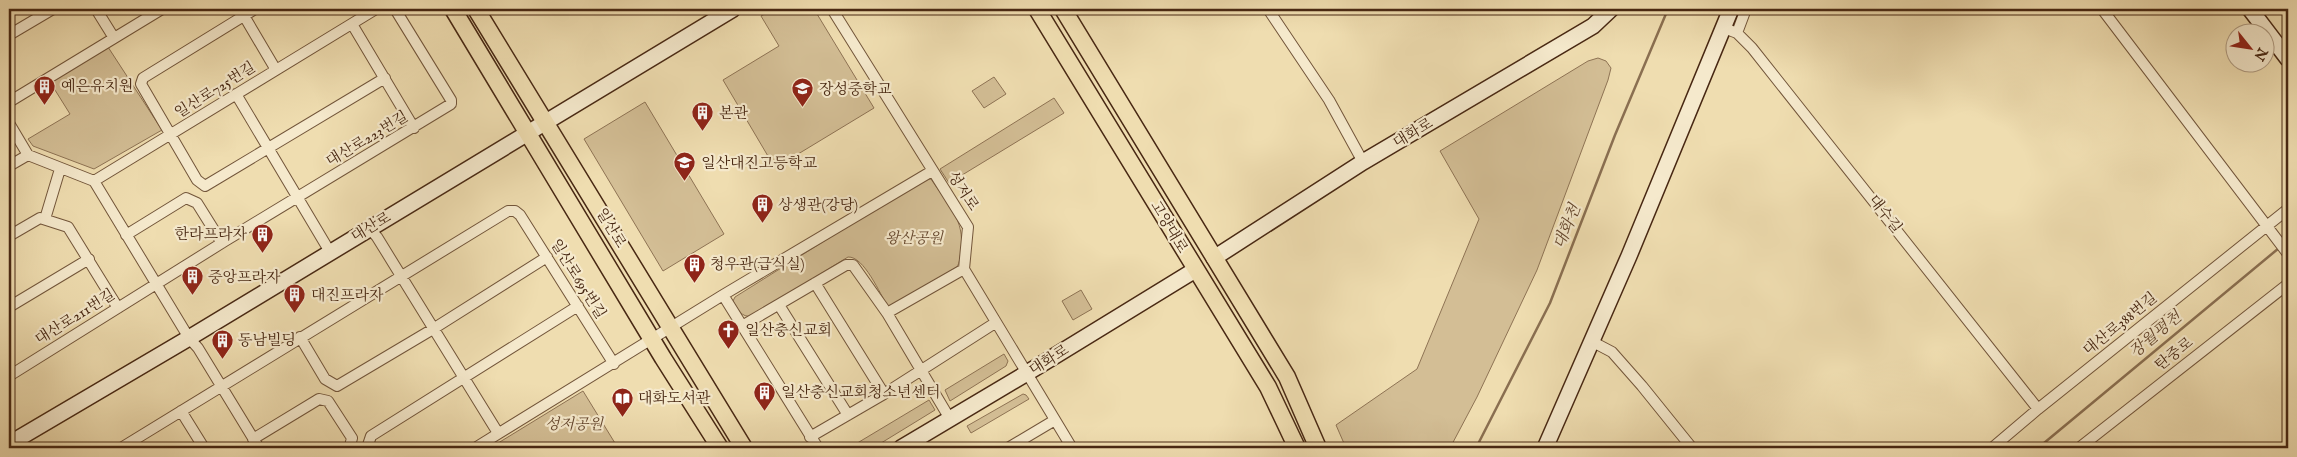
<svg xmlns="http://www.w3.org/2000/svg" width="2297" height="457" font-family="'IM FELL English','Noto Serif KR',serif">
<rect width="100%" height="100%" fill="#efddb0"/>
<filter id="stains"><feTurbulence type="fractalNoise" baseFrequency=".004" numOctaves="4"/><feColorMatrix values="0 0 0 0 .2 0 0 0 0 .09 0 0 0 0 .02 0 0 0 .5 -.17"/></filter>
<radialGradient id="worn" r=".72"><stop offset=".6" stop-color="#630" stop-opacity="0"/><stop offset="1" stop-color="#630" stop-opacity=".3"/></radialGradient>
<!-- green -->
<path fill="#d3be95" stroke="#8e7354" d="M774,9H814L874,108L775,168L723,80L779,46L761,16Z
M108,47L162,130L94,169L33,146L28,139L70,114L50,82Z
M1598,58L1606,61L1611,68L1608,80L1537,270L1477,397L1450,448H1346L1336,425L1417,369L1479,219L1440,151L1588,61Z
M994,77L1006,94L984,108L972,91Z
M1054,98L1064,113L949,183L940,169Z
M645,102L724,234L663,271L584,139Z
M923,179H931C948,205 965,219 961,251C960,257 960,262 957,267L888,307C880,294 864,256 848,257L752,316C741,318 738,309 733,301L735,297Z
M1081,290L1092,309L1073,320L1062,301Z
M1004,354L1008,361L1006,366L950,401L945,390Z
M583,391L618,448H490Z
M1023,394L1026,395L1029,399L971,433L967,426Z
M929,400L935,410L873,448H849Z"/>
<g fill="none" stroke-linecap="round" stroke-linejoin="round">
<!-- stream -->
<path stroke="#8a6f51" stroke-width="2.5" d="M2283,244L2288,240
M1476,448L1550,303L1615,135L1668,9
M2038,448L2279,248"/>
<defs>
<path id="street" d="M96,9L114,38
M240,9L276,70
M255,9L143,78L141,84L197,180L205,186L385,78
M832,9L968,227L964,269L1072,448
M1268,9L1329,100L1363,162
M2102,9L2288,254
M352,24L414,128
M1724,28L1737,33L1752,48L2038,409
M1737,33L1746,9
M9,35L53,9
M236,94L330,252
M9,102L162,9
M9,123L28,155
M9,166L28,155L94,181L189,338L198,348L259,448
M94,181L376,9
M45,219L60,169
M369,228L377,237L498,433
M126,235L186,198L197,203L222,243
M9,236L40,218L68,227L118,308
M815,283L884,394
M723,295L818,448
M779,305L848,415
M9,307L89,259
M887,313L964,269
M742,326L846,265H853L887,313L950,419
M300,337L325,379L337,386L433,329L547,257
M1591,341L1612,352L1642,386L1692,448
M9,376L225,241L451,104V100L395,9
M181,411L204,448
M810,437L884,394L995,323
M253,439L319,399L328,401L352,438L350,446L347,448
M121,448L508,211H515L520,215L614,364
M367,448L371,436L578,306
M475,448L723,295L932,171
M1008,448L1055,420
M1992,448L2038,409L2288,209
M2079,448L2288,284"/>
<path id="secondary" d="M2250,9L2288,59
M1214,258L1363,162L1593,26L1611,9
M9,444L189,338L733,9
M901,448L1027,373L1195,270
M1545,448L1629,256L1731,9"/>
<path id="primary" d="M453,9L663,358L720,448
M476,9L744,448
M1037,9L1268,387L1297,448
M1063,9L1287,377L1318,448"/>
</defs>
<!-- street casing -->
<use href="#street" stroke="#72553a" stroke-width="12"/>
<!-- secondary casing -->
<use href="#secondary" stroke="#482813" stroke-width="18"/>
<!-- primary casing -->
<use href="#primary" stroke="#482813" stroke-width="19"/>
<!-- street -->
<use href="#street" stroke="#f5e9cc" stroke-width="10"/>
<!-- secondary -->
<use href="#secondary" stroke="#f5e9cc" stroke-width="15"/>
<!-- primary -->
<use href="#primary" stroke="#efddb0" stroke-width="16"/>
</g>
<!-- icons -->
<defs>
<symbol id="building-pin" viewBox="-11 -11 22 30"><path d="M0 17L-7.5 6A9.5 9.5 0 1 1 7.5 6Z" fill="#8f2418" stroke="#f5e9cc"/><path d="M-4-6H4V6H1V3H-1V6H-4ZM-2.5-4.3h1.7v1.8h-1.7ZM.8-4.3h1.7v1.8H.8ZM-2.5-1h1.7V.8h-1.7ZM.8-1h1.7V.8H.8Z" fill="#fff"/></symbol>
<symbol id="school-pin" viewBox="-11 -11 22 30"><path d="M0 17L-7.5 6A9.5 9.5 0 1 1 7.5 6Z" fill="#8f2418" stroke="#f5e9cc"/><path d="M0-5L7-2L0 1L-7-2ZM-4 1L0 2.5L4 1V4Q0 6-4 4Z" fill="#fff"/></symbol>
<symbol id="church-pin" viewBox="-11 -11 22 30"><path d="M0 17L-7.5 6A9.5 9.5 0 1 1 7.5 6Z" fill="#8f2418" stroke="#f5e9cc"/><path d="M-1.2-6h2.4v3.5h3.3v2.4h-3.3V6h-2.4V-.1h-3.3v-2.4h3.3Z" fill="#fff"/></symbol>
<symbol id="library-pin" viewBox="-11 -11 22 30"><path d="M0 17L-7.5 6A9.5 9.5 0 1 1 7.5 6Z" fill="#8f2418" stroke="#f5e9cc"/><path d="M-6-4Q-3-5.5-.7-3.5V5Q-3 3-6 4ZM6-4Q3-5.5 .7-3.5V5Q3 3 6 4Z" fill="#fff"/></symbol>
</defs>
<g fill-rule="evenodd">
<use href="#building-pin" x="32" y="74" width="25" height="34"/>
<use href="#school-pin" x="790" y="76" width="25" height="34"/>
<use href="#building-pin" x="690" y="100" width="25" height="34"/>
<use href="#school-pin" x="672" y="150" width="25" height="34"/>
<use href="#building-pin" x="750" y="192" width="25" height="34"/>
<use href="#building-pin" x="250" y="222" width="25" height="34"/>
<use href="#building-pin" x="682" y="252" width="25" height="34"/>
<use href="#building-pin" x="180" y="264" width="25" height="34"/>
<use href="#building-pin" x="282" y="282" width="25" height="34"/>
<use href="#church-pin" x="716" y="318" width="25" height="34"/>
<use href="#building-pin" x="210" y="328" width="25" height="34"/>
<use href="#building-pin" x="752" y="380" width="25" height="34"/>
<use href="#library-pin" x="610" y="386" width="25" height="34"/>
</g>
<g text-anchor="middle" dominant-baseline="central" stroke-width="4.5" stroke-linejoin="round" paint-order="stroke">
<!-- poi labels -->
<g font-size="15" fill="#482813" stroke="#f5e9cc" text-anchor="start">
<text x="61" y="86">예은유치원</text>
<text x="819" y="89">장성중학교</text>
<text x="719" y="113">본관</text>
<text x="701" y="163">일산대진고등학교</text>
<text x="778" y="205">상생관(강당)</text>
<text x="247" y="234" text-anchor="end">한라프라자</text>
<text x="710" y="264">청우관(급식실)</text>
<text x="208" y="277">중앙프라자</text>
<text x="311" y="295">대진프라자</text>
<text x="745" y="330">일산충신교회</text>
<text x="238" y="340">동남빌딩</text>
<text x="781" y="392">일산충신교회청소년센터</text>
<text x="638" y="398">대화도서관</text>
</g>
<!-- street labels -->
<g font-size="15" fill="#482813" stroke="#f5e9cc">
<text transform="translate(215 90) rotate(-32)">일산로725번길</text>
<text transform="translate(1413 133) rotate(-31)">대화로</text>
<text transform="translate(367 139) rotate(-31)">대산로223번길</text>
<text transform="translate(963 191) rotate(57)">성저로</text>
<text transform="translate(1885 214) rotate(52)">대수길</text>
<text transform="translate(371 227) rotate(-31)">대산로</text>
<text transform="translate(1169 227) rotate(59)">고양대로</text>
<text transform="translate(611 228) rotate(59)">일산로</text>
<text transform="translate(578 279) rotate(58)">일산로695번길</text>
<text transform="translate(75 317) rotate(-32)">대산로211번길</text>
<text transform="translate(2120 324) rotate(-39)">대산로388번길</text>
<text transform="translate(2174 354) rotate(-38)">탄중로</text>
<text transform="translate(1049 360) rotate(-32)">대화로</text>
</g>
<!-- park labels -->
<g font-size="15" font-style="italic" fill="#64462d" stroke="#f5e9cc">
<text x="914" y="238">왕산공원</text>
<text x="574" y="424">성저공원</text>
</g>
<!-- water labels -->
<g font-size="16" font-style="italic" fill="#64462d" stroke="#f5e9cc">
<text transform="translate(1568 227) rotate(-68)">대화천</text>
<text transform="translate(2156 335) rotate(-40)">장월평천</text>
</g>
</g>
<!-- margin -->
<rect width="2297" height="457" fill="none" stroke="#efddb0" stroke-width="30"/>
<rect x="10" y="10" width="2277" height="437" fill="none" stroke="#482813" stroke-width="2.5"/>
<rect x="15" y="15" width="2267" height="427" fill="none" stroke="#482813"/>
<!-- north arrow -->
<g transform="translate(2250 48) rotate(120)"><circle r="24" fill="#f5e9cc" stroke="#b09c82"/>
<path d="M0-4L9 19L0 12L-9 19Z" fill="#8f2418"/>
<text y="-8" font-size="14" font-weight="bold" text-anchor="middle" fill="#482813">N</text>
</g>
<rect width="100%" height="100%" filter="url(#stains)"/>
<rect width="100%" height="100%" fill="url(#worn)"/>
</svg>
